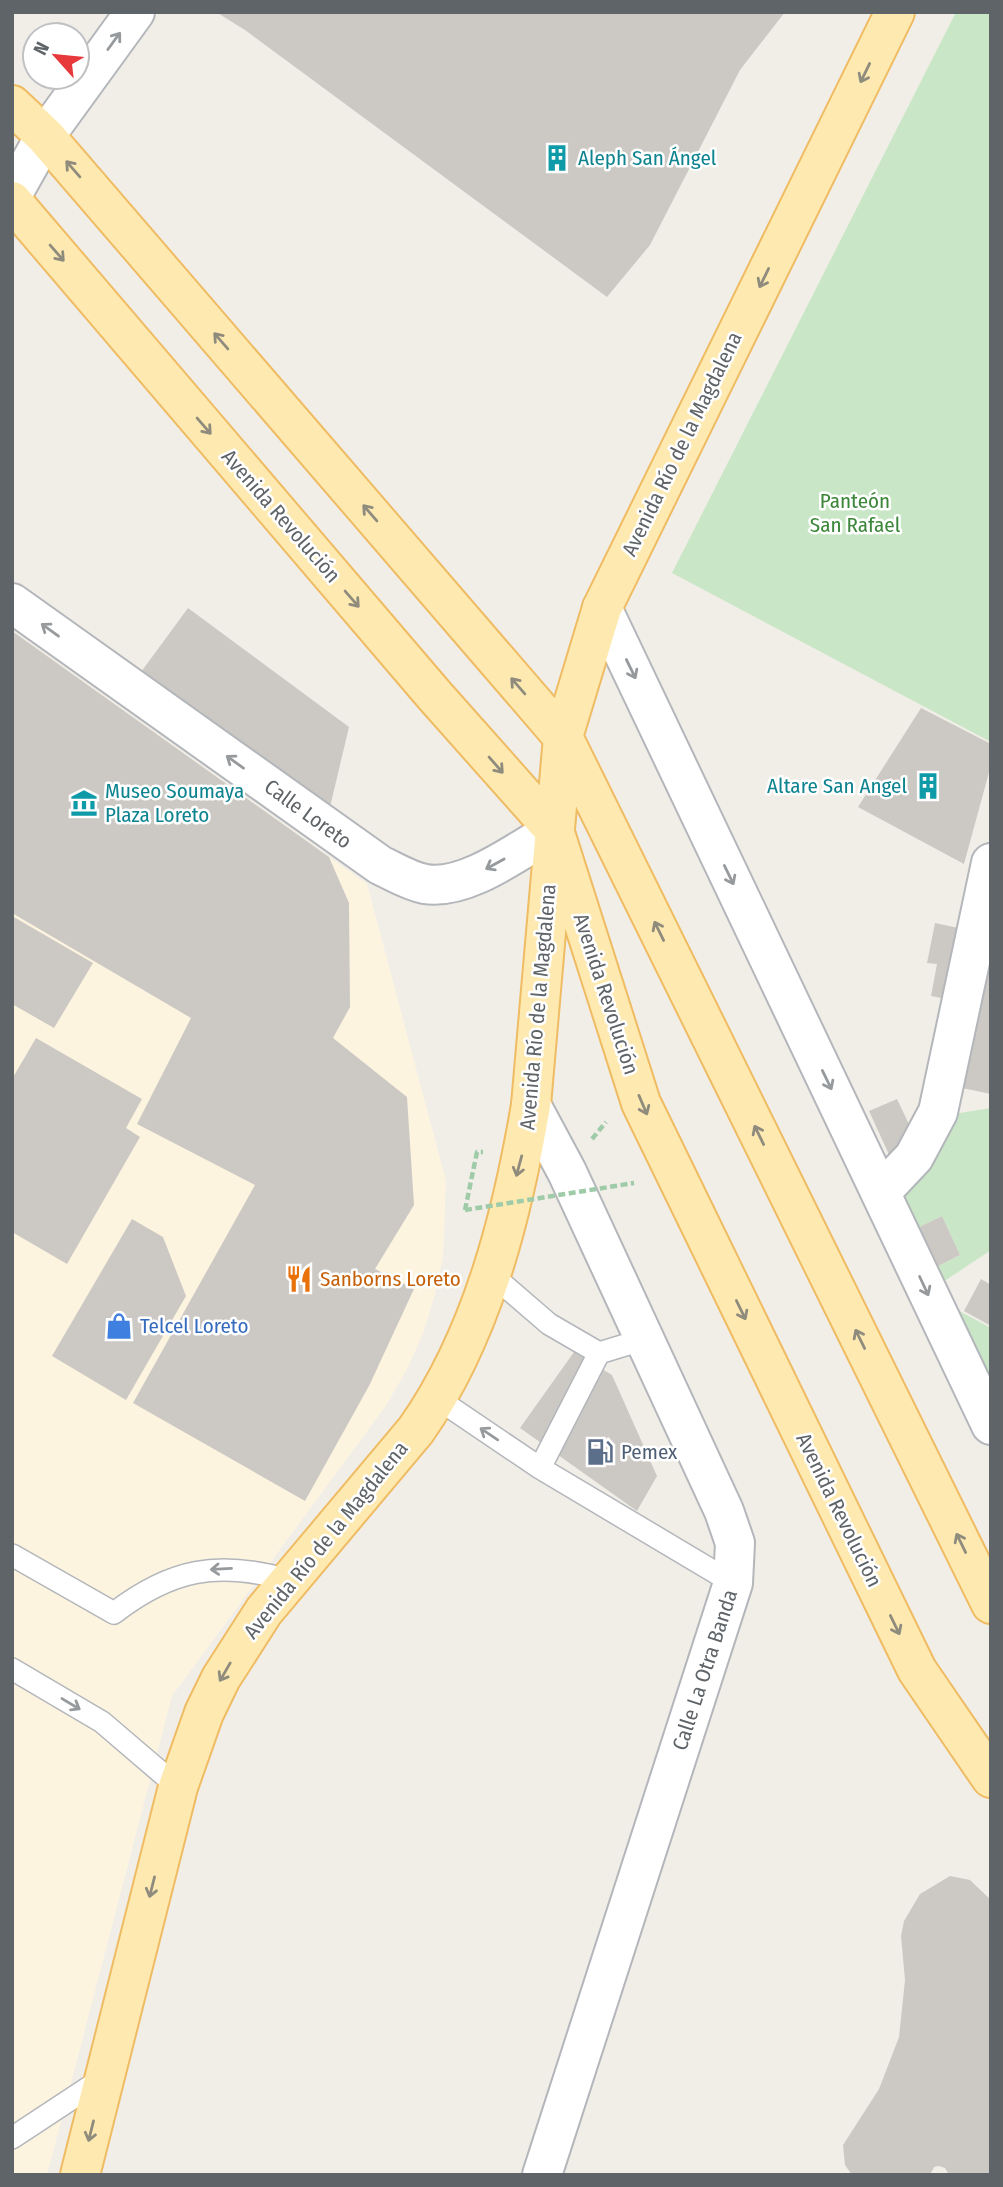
<svg xmlns="http://www.w3.org/2000/svg" width="1003" height="2187" font-family="'Fira Sans Condensed',sans-serif">
<rect width="100%" height="100%" fill="#f1eee8"/>
<!-- commercial -->
<path fill="#fdf4e0" d="M12,631L367,884L446,1181L443,1257L435,1294L423,1334L406,1371L385,1407L172,1696L47,2175H12Z"/>
<!-- green -->
<path fill="#c9e7c6" d="M956,12H991V742L672,573Z
M991,1108V1250L937,1286L930,1270L960,1255L942,1216L911,1231L895,1197L947,1115Z
M946,1304L991,1328V1396Z"/>
<!-- building -->
<path fill="#ccc9c5" d="M216,12H785L740,70L650,245L607,297L245,30Z
M188,608L349,727L330,807L141,672Z
M12,631L329,857L349,903L350,1007L333,1038L407,1097L414,1205L375,1269L414,1289L369,1386L305,1501L133,1403L255,1185L137,1124L191,1018L12,913Z
M921,708L991,744V765L964,864L858,807Z
M12,916L93,963L54,1028L12,1004Z
M935,923L963,929L956,1001L931,996L937,964L927,963Z
M991,944V1094L952,1086Z
M36,1038L142,1099L126,1128L140,1137L67,1264L12,1232V1079Z
M897,1099L915,1137L891,1159L869,1111Z
M942,1216L960,1255L930,1270L911,1231Z
M132,1219L163,1237L186,1296L126,1400L52,1356Z
M981,1279L991,1285V1326L964,1311Z
M574,1352L612,1375L657,1476L637,1511L520,1428Z
M950,1876L970,1880L991,1900V2175H949L945,2168L939,2166L934,2167L930,2175H852L845,2165L843,2145L879,2089L899,2037L905,1980L901,1936L904,1921L920,1894Z"/>
<g fill="none" stroke-linecap="round" stroke-linejoin="round">
<defs>
<path id="lane" d="M491,1274L549,1324L599,1353L645,1339
M599,1353L540,1468L733,1583
M438,1399L540,1468
M12,1555L114,1613C171,1569 218,1560 288,1580
M12,1669L102,1722L178,1787
M12,2138L103,2078"/>
<path id="street" d="M12,195L45,136L135,12
M12,603L380,865C395,872 409,881 425,884C466,891 519,850 554,830
M602,608L991,1425
M531,1105L567,1172L724,1511L735,1543L733,1583L542,2175
M881,1192L914,1157L938,1112L991,863"/>
<path id="primary" d="M12,105L45,136L563,737L991,1604
M12,201L435,696L554,830L641,1103L917,1670L991,1778
M80,2175L178,1787L204,1713L221,1678L264,1611L416,1430C482,1336 512,1217 531,1105L563,737L602,608L895,12"/>
</defs>
<!-- lane casing -->
<use href="#lane" stroke="#b3b6ba" stroke-width="24"/>
<!-- street casing -->
<use href="#street" stroke="#b3b6ba" stroke-width="42"/>
<!-- primary casing -->
<use href="#primary" stroke="#efbb63" stroke-width="42"/>
<!-- path -->
<path stroke="#a0cba8" stroke-width="4.5" stroke-dasharray="7 3.5" stroke-linecap="butt" d="M592,1139L606,1122
M465,1210L477,1152H483"/>
<!-- lane -->
<use href="#lane" stroke="#fff" stroke-width="21"/>
<!-- street -->
<use href="#street" stroke="#fff" stroke-width="38"/>
<!-- primary -->
<use href="#primary" stroke="#feeab0" stroke-width="38"/>
<!-- path-bridge -->
<path stroke="#a0cba8" stroke-width="4.5" stroke-dasharray="7 3.5" stroke-linecap="butt" d="M465,1210L634,1183"/>
</g>
<!-- one-way arrows -->
<defs><path id="oneway-shaft" d="M-6 0H5M1.5-3L5.5 0L1.5 3" fill="none" stroke-width="1.6" stroke-linecap="round" stroke-linejoin="round" transform="scale(1.75)"/></defs>
<g stroke="#979a9d">
<use href="#oneway-shaft" transform="translate(114 41) rotate(-54)"/>
<use href="#oneway-shaft" transform="translate(50 630) rotate(-144)"/>
<use href="#oneway-shaft" transform="translate(631 669) rotate(64)"/>
<use href="#oneway-shaft" transform="translate(235 762) rotate(-144)"/>
<use href="#oneway-shaft" transform="translate(495 864) rotate(151)"/>
<use href="#oneway-shaft" transform="translate(729 875) rotate(64)"/>
<use href="#oneway-shaft" transform="translate(827 1080) rotate(64)"/>
<use href="#oneway-shaft" transform="translate(924 1286) rotate(65)"/>
<use href="#oneway-shaft" transform="translate(489 1434) rotate(-146)"/>
<use href="#oneway-shaft" transform="translate(221 1569) rotate(177)"/>
<use href="#oneway-shaft" transform="translate(71 1704) rotate(31)"/>
</g>
<g stroke="#8f8c7e">
<use href="#oneway-shaft" transform="translate(865 73) rotate(116)"/>
<use href="#oneway-shaft" transform="translate(73 169) rotate(-131)"/>
<use href="#oneway-shaft" transform="translate(57 253) rotate(49)"/>
<use href="#oneway-shaft" transform="translate(764 278) rotate(116)"/>
<use href="#oneway-shaft" transform="translate(221 341) rotate(-131)"/>
<use href="#oneway-shaft" transform="translate(204 426) rotate(49)"/>
<use href="#oneway-shaft" transform="translate(370 513) rotate(-131)"/>
<use href="#oneway-shaft" transform="translate(352 599) rotate(49)"/>
<use href="#oneway-shaft" transform="translate(518 686) rotate(-131)"/>
<use href="#oneway-shaft" transform="translate(496 765) rotate(49)"/>
<use href="#oneway-shaft" transform="translate(659 931) rotate(-116)"/>
<use href="#oneway-shaft" transform="translate(643 1105) rotate(67)"/>
<use href="#oneway-shaft" transform="translate(759 1135) rotate(-116)"/>
<use href="#oneway-shaft" transform="translate(519 1166) rotate(105)"/>
<use href="#oneway-shaft" transform="translate(741 1310) rotate(64)"/>
<use href="#oneway-shaft" transform="translate(860 1339) rotate(-116)"/>
<use href="#oneway-shaft" transform="translate(961 1543) rotate(-116)"/>
<use href="#oneway-shaft" transform="translate(895 1625) rotate(64)"/>
<use href="#oneway-shaft" transform="translate(225 1672) rotate(120)"/>
<use href="#oneway-shaft" transform="translate(152 1887) rotate(104)"/>
<use href="#oneway-shaft" transform="translate(91 2131) rotate(104)"/>
</g>
<!-- icons -->
<defs>
<symbol id="building-bare" viewBox="-9 -9 18 18"><path d="M-4-6H4V6H1V3H-1V6H-4ZM-2.5-4.3h1.7v1.8h-1.7ZM.8-4.3h1.7v1.8H.8ZM-2.5-1h1.7V.8h-1.7ZM.8-1h1.7V.8H.8Z" fill="#0f9aa8" stroke="#fff" stroke-width="2.5" paint-order="stroke"/></symbol>
<symbol id="museum-bare" viewBox="-9 -9 18 18"><path d="M0-6L6-3V-2H-6V-3ZM-5-1h2V3h-2ZM-1-1h2V3h-2ZM3-1h2V3H3ZM-6 4H6V6H-6Z" fill="#0f9aa8" stroke="#fff" stroke-width="2.5" paint-order="stroke"/></symbol>
<symbol id="restaurant-bare" viewBox="-9 -9 18 18"><path d="M-5-6h1v4h1v-4h1v4h1v-4h1v5L-1.5 .5V6h-2V.5L-5-1ZM5-6V6H3V1.5H1.5Q1.5-4 5-6Z" fill="#e8710a" stroke="#fff" stroke-width="2.5" paint-order="stroke"/></symbol>
<symbol id="shop-bare" viewBox="-9 -9 18 18"><path d="M-5-2.5h2.3a2.7 3.5 0 0 1 5.4 0H5L5.5 6h-11ZM-1.5-2.5h3a1.5 2.3 0 0 0-3 0Z" fill="#3f7fe0" stroke="#fff" stroke-width="2.5" paint-order="stroke"/></symbol>
<symbol id="fuel-bare" viewBox="-9 -9 18 18"><path d="M-5.5-6h7V0h2V4h1.3V-2.5L3-4.5l.8-.8L6-3V5H2.5V1h-1V6h-7ZM-4.2-4.7v3.2H.2V-4.7Z" fill="#5c6f8a" stroke="#fff" stroke-width="2.5" paint-order="stroke"/></symbol>
</defs>
<g fill-rule="evenodd">
<use href="#building-bare" x="538" y="139" width="38" height="38"/>
<use href="#building-bare" x="909" y="767" width="38" height="38"/>
<use href="#museum-bare" x="65" y="784" width="38" height="38"/>
<use href="#restaurant-bare" x="280" y="1260" width="38" height="38"/>
<use href="#shop-bare" x="100" y="1307" width="38" height="38"/>
<use href="#fuel-bare" x="581" y="1433" width="38" height="38"/>
</g>
<g text-anchor="middle" dominant-baseline="central" stroke-width="5" stroke-linejoin="round" paint-order="stroke">
<!-- culture labels -->
<g font-size="21" fill="#0d838f" stroke="#fff" text-anchor="start">
<text x="578" y="158">Aleph San Ángel</text>
<text x="907" y="786" text-anchor="end">Altare San Angel</text>
<text x="105" y="791">Museo Soumaya<tspan x="105" dy="24">Plaza Loreto</tspan></text>
</g>
<!-- street labels -->
<g font-size="21" fill="#5f6468" stroke="#fff">
<text transform="translate(682 444) rotate(-64)">Avenida Río de la Magdalena</text>
<text transform="translate(281 516) rotate(49)">Avenida Revolución</text>
<text transform="translate(308 814) rotate(36)">Calle Loreto</text>
<text transform="translate(606 994) rotate(72)">Avenida Revolución</text>
<text transform="translate(538 1007) rotate(-85)">Avenida Río de la Magdalena</text>
<text transform="translate(839 1510) rotate(64)">Avenida Revolución</text>
<text transform="translate(326 1540) rotate(-51)">Avenida Río de la Magdalena</text>
<text transform="translate(705 1670) rotate(-72)">Calle La Otra Banda</text>
</g>
<!-- park labels -->
<g font-size="21" fill="#3b8638" stroke="#fff">
<text x="855" y="501">Panteón<tspan x="855" dy="24">San Rafael</tspan></text>
</g>
<!-- food labels -->
<g font-size="21" fill="#c56008" stroke="#fff" text-anchor="start">
<text x="320" y="1279">Sanborns Loreto</text>
</g>
<!-- shop labels -->
<g font-size="21" fill="#366cbe" stroke="#fff" text-anchor="start">
<text x="140" y="1326">Telcel Loreto</text>
</g>
<!-- service labels -->
<g font-size="21" fill="#4e5e75" stroke="#fff" text-anchor="start">
<text x="621" y="1452">Pemex</text>
</g>
</g>
<!-- border -->
<rect width="1003" height="2187" fill="none" stroke="#5f6468" stroke-width="28"/>
<!-- north arrow -->
<g transform="translate(56 56) rotate(297)"><circle r="33" fill="#ffffff" stroke="#bfc1c3" stroke-width="2"/>
<path d="M0-5L12 26L0 18L-12 26Z" fill="#e7383b"/>
<text y="-10" font-size="19" font-weight="bold" text-anchor="middle" fill="#5f6468">N</text>
</g>
</svg>
